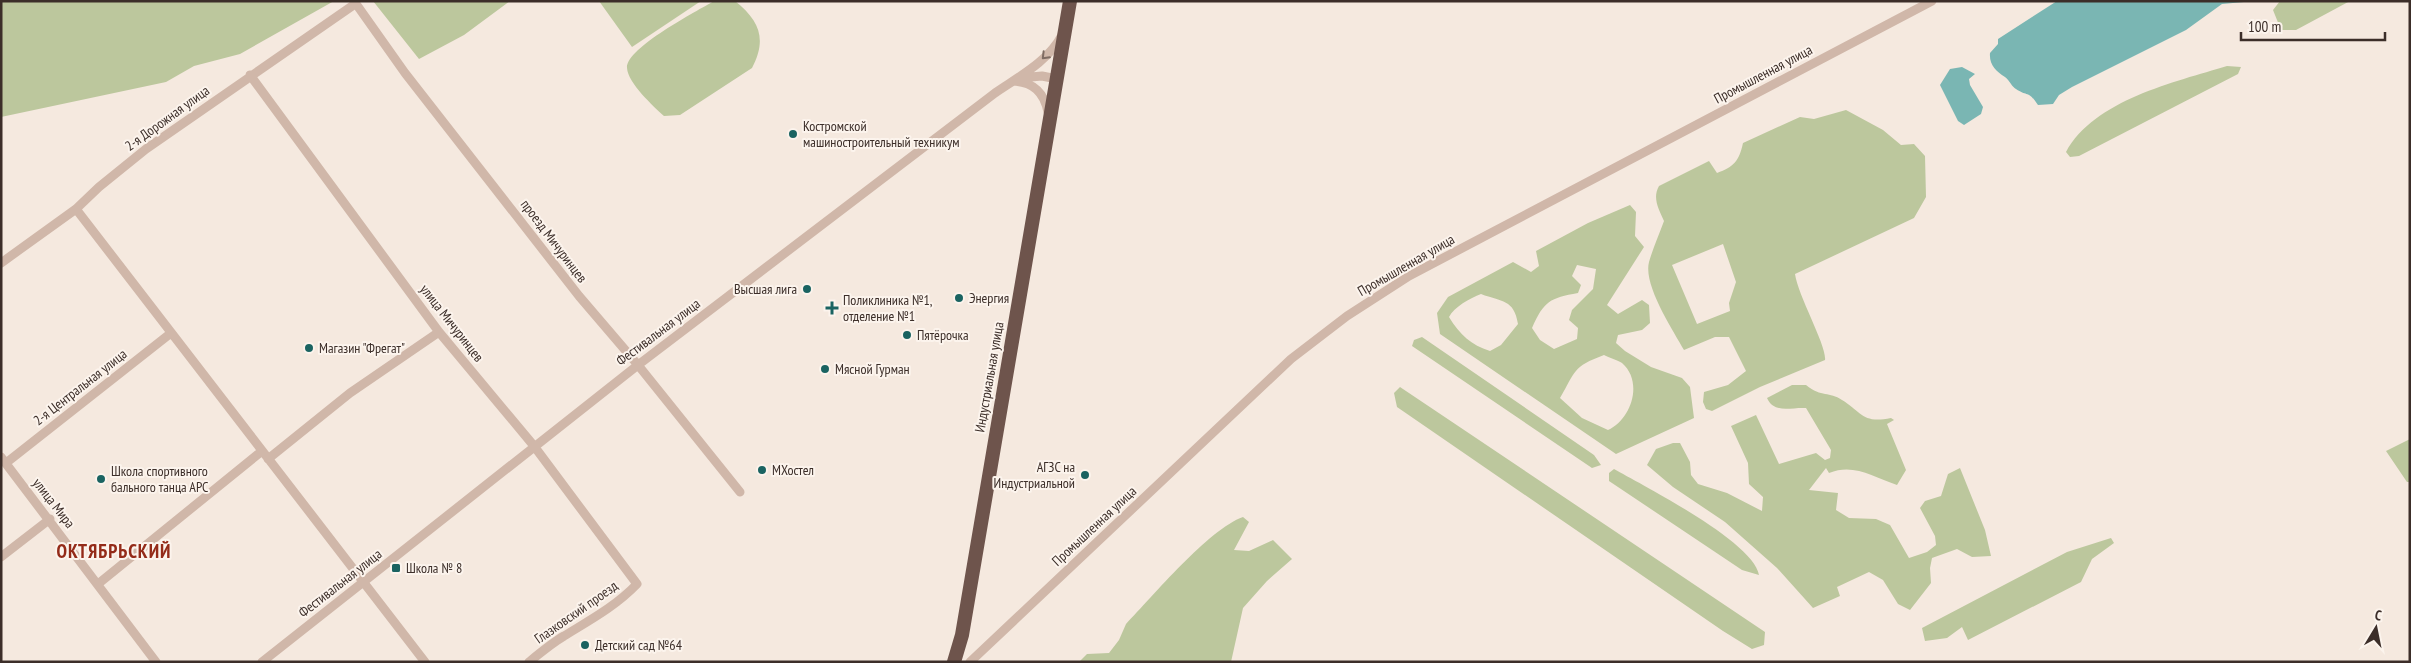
<svg xmlns="http://www.w3.org/2000/svg" width="2411" height="663" font-family="'PT Sans Narrow',sans-serif">
<rect width="100%" height="100%" fill="#f5e9df"/>
<!-- green -->
<path fill="#bcc79d" fill-rule="evenodd" d="M1,1H334L240,54L194,66L166,82L1,117Z
M373,1H510L464,35L419,59Z
M599,1H701L632,47Z
M714,1H735C760,21 767,39 752,68L680,115L664,116C653,106 628,83 627,68C626,48 697,11 714,1Z
M2280,1H2350L2296,30H2281L2273,10Z
M2227,66L2241,67L2238,74L2079,156L2070,157L2066,152C2094,100 2175,82 2227,66Z
M1846,110L1883,130L1901,145L1914,144L1925,156L1926,197L1914,218L1795,274C1798,296 1827,346 1825,360L1760,387L1712,411L1706,409L1703,402L1704,392L1728,385L1746,371L1729,337H1715L1684,350C1673,330 1643,285 1649,262C1653,248 1659,235 1664,221C1659,210 1652,198 1659,186L1709,161L1717,173C1734,167 1739,161 1743,143L1800,117L1814,119ZM1723,244L1736,282L1729,303L1730,311L1697,324L1672,265Z
M1630,205L1636,212L1635,236L1644,247L1607,305L1618,314L1642,300L1649,305L1650,323L1642,330L1618,335L1616,343L1625,351L1651,367L1682,378L1690,387L1694,418L1616,454L1440,334L1437,313L1448,297L1513,262L1531,272L1539,266L1536,251L1588,223ZM1577,265L1596,269L1593,289L1572,310L1569,320L1578,328L1577,339L1554,349L1540,340L1532,328C1544,301 1550,298 1578,293L1581,285L1572,276ZM1481,294C1502,302 1514,299 1518,324L1501,345L1490,351C1471,345 1460,335 1449,317C1454,307 1470,298 1481,294ZM1604,355C1609,358 1618,360 1622,363C1644,382 1631,420 1608,430L1582,418L1560,398C1576,371 1572,367 1604,355Z
M1422,337L1594,455L1601,465L1592,468L1412,346L1414,340Z
M1792,385H1806C1822,398 1829,391 1842,400C1862,412 1862,424 1891,418L1894,420L1887,424L1906,470L1897,485C1873,477 1854,463 1829,473L1826,468L1809,490L1838,493L1836,510L1849,518L1876,519L1890,525L1909,558L1927,552L1936,545L1935,536L1920,508L1925,501L1941,496L1948,474L1960,468L1985,530L1991,556L1972,557L1957,549L1932,558L1930,568L1931,583L1910,610L1898,604L1883,580L1869,572L1837,587L1840,596L1813,608L1777,568L1725,522L1673,487L1647,465L1656,449L1673,443H1680L1690,462L1691,475L1698,484L1727,493L1762,511L1763,497L1749,484L1748,463L1731,426L1756,415L1779,464L1816,453L1825,460L1830,458L1831,450L1806,408C1791,407 1774,414 1767,398Z
M1400,387L1765,632L1764,645L1752,649L1723,631L1397,407L1394,393Z
M2410,439V482H2407L2386,451Z
M1614,469C1644,486 1754,542 1759,575L1742,570L1609,481V473Z
M1243,517L1249,522L1234,550L1249,551L1273,540L1292,559L1267,581L1243,608L1231,662H1079L1087,654L1109,653L1119,640L1126,624C1153,596 1209,529 1243,517Z
M2111,538L2114,543L2092,559L2081,582L1968,640L1962,627L1947,638L1925,641L1922,628L2067,552Z"/>
<!-- water -->
<path fill="#7ab6b3" d="M2057,1H2244V2L2222,4L2186,30L2072,87L2059,95L2053,104L2038,105C2028,90 2028,97 2016,89C2012,87 2010,81 2005,77C1996,71 1989,65 1990,53L1998,44V39Z
M1962,67L1975,74L1969,79L1970,85L1983,107L1981,114L1964,125L1958,121L1940,85L1950,69Z"/>
<g fill="none" stroke-linecap="round" stroke-linejoin="round">
<!-- minor -->
<path stroke="#d0b7a9" stroke-width="9" d="M354,1L405,73L579,296L638,365L740,492
M250,75L439,332L534,446L637,584C616,606 590,620 564,636C552,643 540,653 529,662
M1020,78L1042,76L1057,79
M1013,81C1033,82 1044,92 1048,112
M76,209L425,662
M1,263L76,209L99,187L146,149L355,4
M1,457L156,662
M268,459L350,393L439,332
M6,463L171,333
M1,557L50,519
M98,584L262,451
M262,662L638,365L995,93C1018,77 1048,62 1062,35
M970,662L1291,359L1347,316L1409,276L1932,1"/>
<!-- trunk -->
<path stroke="#6e544c" stroke-width="14" d="M954,662L962,635L1070,1"/>
</g>
<!-- one-way arrows -->
<defs><path id="oneway-chevron" d="M-2-3.5L2.5 0L-2 3.5" fill="none" stroke-width="1.6" stroke-linecap="round" stroke-linejoin="round" transform="scale(1.25)"/></defs>
<use stroke="#7f6c63" href="#oneway-chevron" transform="translate(1045 56) rotate(135)"/>
<!-- markers -->
<g fill="#1a6361" stroke="#fcf4ed" stroke-width="2">
<circle cx="793" cy="134" r="5"/>
<circle cx="807" cy="289" r="5"/>
<circle cx="959" cy="298" r="5"/>
<path d="M829.5 300.5h5v5h5v5h-5v5h-5v-5h-5v-5h5z"/>
<circle cx="907" cy="335" r="5"/>
<circle cx="309" cy="348" r="5"/>
<circle cx="825" cy="369" r="5"/>
<circle cx="762" cy="470" r="5"/>
<circle cx="1085" cy="475" r="5"/>
<circle cx="101" cy="479" r="5"/>
<rect x="391" y="563" width="10" height="10" rx="2.5"/>
<circle cx="585" cy="645" r="5"/>
</g>
<g text-anchor="middle" dominant-baseline="central" stroke-width="4" stroke-linejoin="round" paint-order="stroke">
<!-- street labels -->
<g font-size="14" fill="#3c2e29" stroke="#fcf4ed">
<text transform="translate(1763 74) rotate(-28)">Промышленная улица</text>
<text transform="translate(167 118) rotate(-36)">2-я Дорожная улица</text>
<text transform="translate(554 241) rotate(53)">проезд Мичуринцев</text>
<text transform="translate(1406 265) rotate(-30)">Промышленная улица</text>
<text transform="translate(452 323) rotate(52)">улица Мичуринцев</text>
<text transform="translate(658 332) rotate(-37)">Фестивальная улица</text>
<text transform="translate(989 377) rotate(-80)">Индустриальная улица</text>
<text transform="translate(80 387) rotate(-38)">2-я Центральная улица</text>
<text transform="translate(54 503) rotate(52)">улица Мира</text>
<text transform="translate(1094 526) rotate(-43)">Промышленная улица</text>
<text transform="translate(340 583) rotate(-38)">Фестивальная улица</text>
<text transform="translate(576 612) rotate(-35)">Глазковский проезд</text>
</g>
<!-- poi labels -->
<g font-size="14" fill="#3c2e29" stroke="#fcf4ed" text-anchor="start">
<text x="803" y="126">Костромской<tspan x="803" dy="16">машиностроительный техникум</tspan></text>
<text x="797" y="289" text-anchor="end">Высшая лига</text>
<text x="969" y="298">Энергия</text>
<text x="843" y="300">Поликлиника №1,<tspan x="843" dy="16">отделение №1</tspan></text>
<text x="917" y="335">Пятёрочка</text>
<text x="319" y="348">Магазин "Фрегат"</text>
<text x="835" y="369">Мясной Гурман</text>
<text x="1075" y="467" text-anchor="end">АГЗС на<tspan x="1075" dy="16">Индустриальной</tspan></text>
<text x="772" y="470">МХостел</text>
<text x="111" y="471">Школа спортивного<tspan x="111" dy="16">бального танца АРС</tspan></text>
<text x="406" y="568">Школа № 8</text>
<text x="595" y="645">Детский сад №64</text>
</g>
<!-- district labels -->
<g font-size="19" font-weight="bold" letter-spacing="1" fill="#942b19" stroke="#fcf4ed">
<text x="114" y="551">ОКТЯБРЬСКИЙ</text>
</g>
</g>
<!-- border -->
<rect width="2411" height="663" fill="none" stroke="#3c2e29" stroke-width="5"/>
<!-- north arrow -->
<g transform="translate(2376 628) rotate(10)" stroke="#fcf4ed" stroke-width="4" paint-order="stroke">
<path d="M0-4L9 19L0 12L-9 19Z" fill="#3c2e29"/>
<text y="-8" font-size="14" font-weight="bold" text-anchor="middle" fill="#3c2e29">С</text>
</g>
<!-- scale -->
<path d="M2241 32v8h144v-8" fill="none" stroke="#3c2e29" stroke-width="2.5"/>
<text x="2248" y="32" font-size="15" fill="#3c2e29" stroke="#fcf4ed" stroke-width="4" paint-order="stroke">100 m</text>
</svg>
